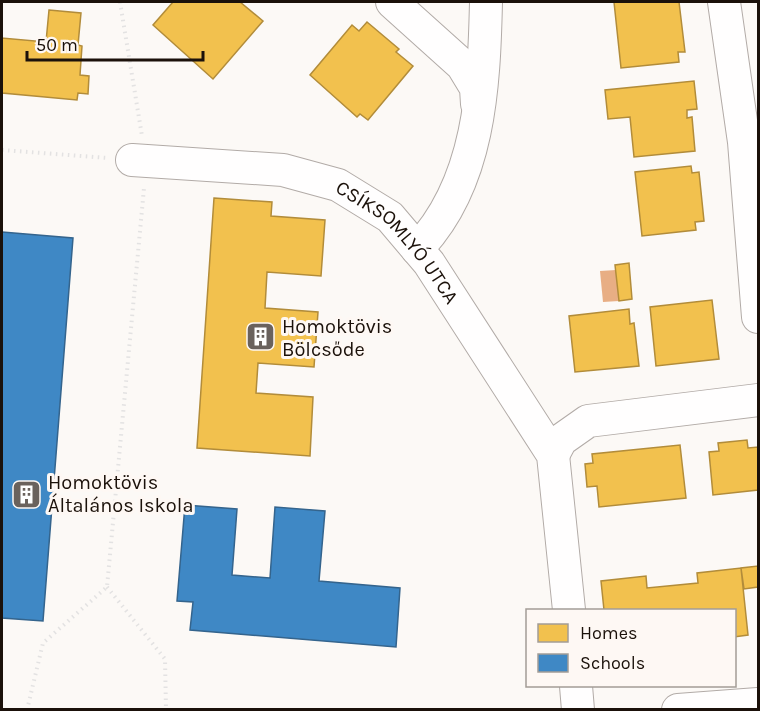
<svg xmlns="http://www.w3.org/2000/svg" width="760" height="711" font-family="Karla,sans-serif">
<rect width="100%" height="100%" fill="#fcf9f6"/>
<!-- water -->
<path fill="#e8ae84" d="M616,270L619,301L603,302L600,271Z"/>
<!-- homes -->
<path fill="#f2c14e" stroke="#b28c3a" stroke-width="1.5" d="M173,2H240L263,21L213,79L153,25Z
M614,2H679L685,52H678L679,62L621,68Z
M49,10L81,13L78,45L82,46L80,75L89,76L88,94L78,93L77,100L2,93V38L46,42Z
M367,22L399,49L396,52L413,66L368,120L360,114L357,117L310,75L352,25L359,31Z
M694,81L697,109L687,110V118L692,117L695,151L634,157L630,117L608,119L605,90Z
M691,166L692,173L699,172L704,221L695,222L696,230L642,236L635,172Z
M214,198L272,202L271,216L325,220L321,276L267,272L265,308L318,312L314,367L258,363L256,393L313,397L310,456L197,448Z
M629,263L632,299L619,301L615,265Z
M712,300L719,359L656,366L650,307Z
M629,309L630,324L634,323L639,366L575,372L569,316Z
M747,440L748,448L758,447V490L713,495L709,452L719,451L718,443Z
M680,445L686,498L599,507L597,486L587,487L585,464L593,463L592,454Z
M758,566V587L744,589L741,568Z
M741,568L748,635L734,637V610H604L601,581L646,576L647,588L698,583L697,573Z"/>
<!-- schools -->
<path fill="#3f88c5" stroke="#34648d" stroke-width="1.5" d="M2,232L73,238L43,621L2,618Z
M185,505L237,509L232,575L270,578L275,507L325,511L319,581L400,588L396,647L190,630L193,602L177,601Z"/>
<g fill="none" stroke-linecap="round" stroke-linejoin="round">
<defs>
<g id="minor">
<path d="M392,2L462,65L476,88L477,104"/>
<path d="M724,2L744,142L758,317"/>
<path id="s1" d="M132,160L283,170L338,185L390,217L429,263L553,455L569,610"/>
<path d="M417,249C480,184 484,87 486,2"/>
<path d="M553,455L561,440L588,421L758,400"/>
<path d="M576,686L578,710"/>
<path d="M678,710L758,704"/>
</g>
</defs>
<!-- minor casing -->
<use href="#minor" stroke="#b2aba7" stroke-width="34"/>
<!-- path -->
<path stroke="#e3e2e2" stroke-width="4" stroke-dasharray="1.5 4.5" stroke-linecap="butt" d="M120,2L142,136
M2,150L108,158
M107,587L165,659L166,710
M27,710L43,643L107,587L144,188"/>
<!-- minor -->
<use href="#minor" stroke="#fffefe" stroke-width="32"/>
</g>
<!-- icons -->
<defs>
<symbol id="building-square" viewBox="-11 -11 22 22"><rect x="-9" y="-9" width="18" height="18" rx="4" fill="#6a625d" stroke="#fef8f4"/><path d="M-4-6H4V6H1V3H-1V6H-4ZM-2.5-4.3h1.7v1.8h-1.7ZM.8-4.3h1.7v1.8H.8ZM-2.5-1h1.7V.8h-1.7ZM.8-1h1.7V.8H.8Z" fill="#fff"/></symbol>
</defs>
<g fill-rule="evenodd">
<use href="#building-square" x="244" y="320" width="33" height="33"/>
<use href="#building-square" x="10" y="478" width="33" height="33"/>
</g>
<g text-anchor="middle" dominant-baseline="central" stroke-width="6" stroke-linejoin="round" paint-order="stroke">
<!-- street labels -->
<g font-size="20" fill="#1b110a" stroke="#fef8f4">
<text stroke="none"><textPath href="#s1" startOffset="292">CSÍKSOMLYÓ UTCA</textPath></text>
</g>
<!-- poi labels -->
<g font-size="20" fill="#1b110a" stroke="#fef8f4" text-anchor="start">
<text x="282" y="326">Homoktövis<tspan x="282" dy="23">Bölcsőde</tspan></text>
<text x="48" y="482">Homoktövis<tspan x="48" dy="23">Általános Iskola</tspan></text>
</g>
</g>
<!-- border -->
<rect width="760" height="711" fill="none" stroke="#1b110a" stroke-width="6"/>
<!-- legend -->
<rect x="526" y="609" width="210" height="78" fill="#fef8f4" stroke="#a39c96" stroke-width="1.5"/>
<rect x="538" y="624" width="30" height="18" fill="#f2c14e" stroke="#a39c96" stroke-width="1.5"/>
<text x="580" y="639" font-size="18" fill="#1b110a">Homes</text>
<rect x="538" y="654" width="30" height="18" fill="#3f88c5" stroke="#a39c96" stroke-width="1.5"/>
<text x="580" y="669" font-size="18" fill="#1b110a">Schools</text>
<!-- scale -->
<path d="M27 51v9h176v-9" fill="none" stroke="#1b110a" stroke-width="3"/>
<text x="36" y="51" font-size="18" fill="#1b110a" stroke="#fef8f4" stroke-width="4.5" paint-order="stroke">50 m</text>
</svg>
